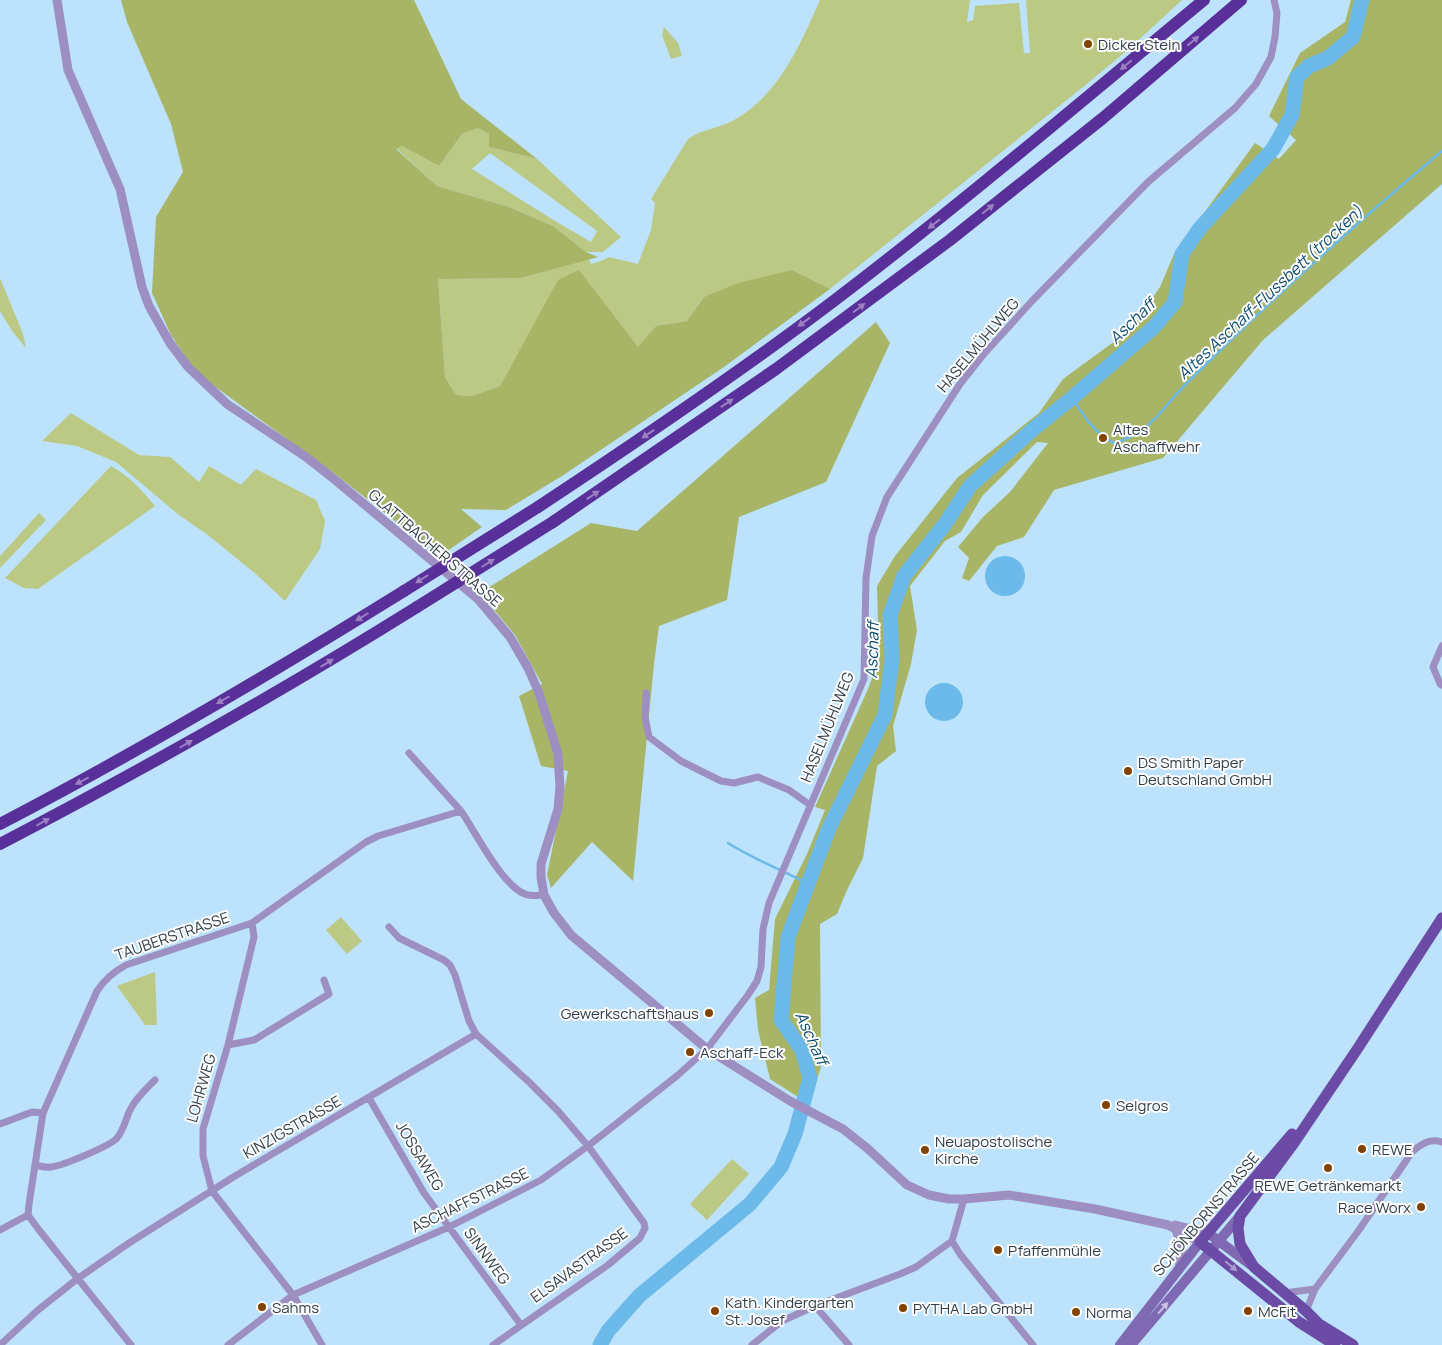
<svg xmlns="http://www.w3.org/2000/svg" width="1442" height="1345" font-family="Manrope,sans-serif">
<rect width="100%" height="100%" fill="#bde2fb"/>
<!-- green -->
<path fill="#bcc984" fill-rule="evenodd" d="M820,0H970L967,22L973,20L975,6L1019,3L1024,53H1030L1026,0H1182L1129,49L1083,87L830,289L792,270L704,297L687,321L656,326L638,348L526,340L500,386L472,396L456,395L445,377L438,279L521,278L589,259L591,264L601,261L609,257L638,264L651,230L655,203L651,199L688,139C701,129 719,129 734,120C779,95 800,45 820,0Z
M664,27L678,43L682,56L671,59L662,35Z
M478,128L489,134V147L537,159L621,237L603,252H586L553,226L509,207L437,186L396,148L402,146L439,166L462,134ZM490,153L597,231L591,242L555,221L472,169Z
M0,278L23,334L26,348L12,331L0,311Z
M71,413L139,455L170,457L199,482L209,466L241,485L256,469L316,500L325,521L320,549L285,601L258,576L208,535L179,515L116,462L77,446L42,441Z
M111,466C129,476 142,490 155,506L38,589L24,588L5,578Z
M39,513L46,520L0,568V556Z
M341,917L362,941L347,954L326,930Z
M155,972L157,1025H145L117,986Z
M732,1159L749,1174L707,1220L690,1204Z"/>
<!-- forest -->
<path fill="#a8b567" d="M121,0H414L461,99L537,159L489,147V134L478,128L462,134L439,166L402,146L396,149L437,186L509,207L553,226L586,252L598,257L521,278L438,279L445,377L456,395L472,396L500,386L558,280L579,270L638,347L656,326L687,321L704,297L738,283L792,270L830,289L724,367L562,476L506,510L461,509L482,527L440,556L335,474L195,372L171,335L152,293L156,217L183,172L171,124L127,22Z
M1351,0H1442V184L1263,340L1163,458L1054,490L1024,537L997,546L969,581L962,578L969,558L958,547L983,517L1010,492L1048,443L1037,442L983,495L961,532L945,541L910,586L917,630L911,664L893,726L896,751L877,766L863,858L847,890L837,914L820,924L821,1067L809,1104L770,1079L758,1030L755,998L769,990L775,919L807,854L825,810L815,807L868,689L879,659L877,586L895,556L957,478L1039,413L1063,379L1130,330L1160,287L1174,254L1255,143L1279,159L1296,140L1269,116L1300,53L1345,22Z
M876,322L890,343L826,482L739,517L727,600L659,626L654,664L633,881L592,842L551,888L547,875L568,771L541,766L519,696L542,684L515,635L480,593L591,523L637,531Z"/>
<!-- water -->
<path fill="#6bbae9" d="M985 576a20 20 0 1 1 40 0a20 20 0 1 1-40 0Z
M925 702a19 19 0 1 1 38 0a19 19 0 1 1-38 0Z"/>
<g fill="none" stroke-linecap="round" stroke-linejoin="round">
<!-- stream -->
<path stroke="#6bbae9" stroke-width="2.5" d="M1072,398C1084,416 1095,434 1114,443C1151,433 1161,409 1186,384C1202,368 1218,352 1235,336C1302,272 1371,211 1442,151
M728,843C753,859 782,870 808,884"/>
<!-- river -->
<path stroke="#6bbae9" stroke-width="15" d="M600,1345L608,1331L639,1296L750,1204L781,1167L795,1134L810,1078L802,1050L781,1020L788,937L829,828L885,715L892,659L890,615L904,576L945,524L970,486L1031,431L1072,398L1154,327L1175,302L1182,254L1200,228L1273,149L1292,115L1297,77L1309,66L1328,58L1353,37L1362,0"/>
<!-- minor -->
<path stroke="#9d8fc1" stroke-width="7" d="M1442,646L1433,667L1440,684L1442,685
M646,693L645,717L649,737L681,761L721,781L734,783L758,777L789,790L810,805
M461,811C475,831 504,890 528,895C533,896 539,895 544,895
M252,923L254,937L228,1045L203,1129V1156L212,1191L293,1295L322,1345
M389,927L399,938L444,960L450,965L455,975L469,1021L476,1034L529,1082L558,1111L588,1146L644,1223L645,1228L640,1238L608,1265L493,1345
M228,1045L254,1040L329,994L324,980
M369,1098L424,1193L521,1325
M0,1124L32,1112L43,1113
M35,1165C40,1166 46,1168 51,1167C62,1166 110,1146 117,1138C124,1130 126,1118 130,1110C136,1098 146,1089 155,1080
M964,1199L952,1241L960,1254L1033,1345
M0,1230L28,1215
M1284,1293L1315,1289
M815,1306L849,1345
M1306,1311L1315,1289L1359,1230L1412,1152C1421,1144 1430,1138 1442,1142
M0,1345L38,1310L77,1279L129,1243L235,1176L476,1034
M131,1345L39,1230L28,1215L29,1204L43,1113L97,991C105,979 113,972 126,965L252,923L366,842L378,836L461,811L409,753
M228,1345L293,1295L449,1227L541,1180L588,1146L678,1075L707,1049L748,995L757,981L761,967L763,929L769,903L864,679L866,578L872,536L887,497L960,384L983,355L1032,301L1148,182L1235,108L1256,84L1271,57L1275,37L1277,13L1274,0
M752,1345L782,1321L815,1306L900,1274L916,1267L952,1241"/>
<!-- tertiary -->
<path stroke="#9d8fc1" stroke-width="9" d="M57,0L68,70L120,189L142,287L149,306L170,343L188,367L227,404L306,457L334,479L478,599L510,637L528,668L539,693L558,754L560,787L558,809L541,864V877L544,895L554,913L571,935L707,1049L790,1101L843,1129L867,1148L907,1185L929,1195L949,1199H964L1009,1195L1095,1209L1168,1225L1200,1242
M1175,1225L1208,1233
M1176,1229L1182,1250L1179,1269"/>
<!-- secondary -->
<path stroke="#7f69b2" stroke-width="10" d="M1208,1233L1251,1265
M1120,1345L1200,1242
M1131,1345L1240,1216"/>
<!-- primary -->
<path stroke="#6b4ba5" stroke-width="11" d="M1292,1134L1200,1242L1299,1322L1335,1345
M1353,1345L1319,1324L1306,1311L1254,1267L1240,1244L1238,1228L1240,1216L1294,1143L1358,1048L1442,918"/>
<!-- motorway -->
<path stroke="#592f9a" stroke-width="12" d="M538,507C638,441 739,373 835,300C961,204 1082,101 1204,0
M553,522L776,369L950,240L1103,118L1241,0
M0,824C138,752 272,673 404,591
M0,844C142,770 281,692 417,607"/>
<!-- motorway-bridge -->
<path stroke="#592f9a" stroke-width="12" d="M404,591L538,507
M417,607L553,522"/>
</g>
<!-- one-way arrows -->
<defs><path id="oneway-solid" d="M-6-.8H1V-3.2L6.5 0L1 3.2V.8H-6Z" transform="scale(1.25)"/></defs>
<g fill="#9b81c2">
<use href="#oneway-solid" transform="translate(1193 41) rotate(-40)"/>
<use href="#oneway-solid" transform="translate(1126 65) rotate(140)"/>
<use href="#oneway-solid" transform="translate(988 209) rotate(-39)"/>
<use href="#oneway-solid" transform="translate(934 224) rotate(142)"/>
<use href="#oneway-solid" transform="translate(859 308) rotate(-37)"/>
<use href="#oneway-solid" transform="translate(804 322) rotate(144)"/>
<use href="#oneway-solid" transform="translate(727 403) rotate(-34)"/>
<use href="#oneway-solid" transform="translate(648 434) rotate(146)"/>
<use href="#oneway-solid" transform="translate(593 495) rotate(-34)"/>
<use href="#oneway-solid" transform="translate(488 563) rotate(-32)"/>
<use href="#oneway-solid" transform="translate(422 579) rotate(148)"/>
<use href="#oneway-solid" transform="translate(362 617) rotate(148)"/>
<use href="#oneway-solid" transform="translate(327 663) rotate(-31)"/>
<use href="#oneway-solid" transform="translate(223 700) rotate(150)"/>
<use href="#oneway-solid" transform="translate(186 744) rotate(-30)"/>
<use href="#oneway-solid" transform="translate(82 781) rotate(152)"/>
<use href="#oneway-solid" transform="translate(43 822) rotate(-28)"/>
</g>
<use fill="#ad9bcd" href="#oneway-solid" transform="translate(1231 1266) rotate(40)"/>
<use fill="#cbc2df" href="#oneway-solid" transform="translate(1163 1308) rotate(-49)"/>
<!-- markers -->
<g fill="#814302" stroke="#fdfdfd" stroke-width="2">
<circle cx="1088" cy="44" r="5"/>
<circle cx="1103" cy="438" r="5"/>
<circle cx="1128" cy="771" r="5"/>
<circle cx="709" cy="1013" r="5"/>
<circle cx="690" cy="1052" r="5"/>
<circle cx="1106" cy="1105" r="5"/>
<circle cx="1362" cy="1149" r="5"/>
<circle cx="925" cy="1150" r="5"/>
<circle cx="1328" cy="1168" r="5"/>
<circle cx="1421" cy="1207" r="5"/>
<circle cx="998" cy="1250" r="5"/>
<circle cx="262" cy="1307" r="5"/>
<circle cx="903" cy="1308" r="5"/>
<circle cx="715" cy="1311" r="5"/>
<circle cx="1248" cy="1311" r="5"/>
<circle cx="1076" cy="1312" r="5"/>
</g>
<g text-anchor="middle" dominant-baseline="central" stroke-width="4" stroke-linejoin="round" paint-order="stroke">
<!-- poi labels -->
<g font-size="15" fill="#2f3e48" stroke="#fdfdfd" text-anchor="start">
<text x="1098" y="44">Dicker Stein</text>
<text x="1113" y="429">Altes<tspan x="1113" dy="17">Aschaffwehr</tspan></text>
<text x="1138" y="762">DS Smith Paper<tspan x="1138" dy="17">Deutschland GmbH</tspan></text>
<text x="699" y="1013" text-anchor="end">Gewerkschaftshaus</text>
<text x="700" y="1052">Aschaff-Eck</text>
<text x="1116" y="1105">Selgros</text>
<text x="935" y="1141">Neuapostolische<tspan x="935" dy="17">Kirche</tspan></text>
<text x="1372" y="1149">REWE</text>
<text x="1328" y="1185" text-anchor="middle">REWE Getränkemarkt</text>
<text x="1411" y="1207" text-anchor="end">Race Worx</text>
<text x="1008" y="1250">Pfaffenmühle</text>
<text x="725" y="1302">Kath. Kindergarten<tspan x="725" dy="17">St. Josef</tspan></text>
<text x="272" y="1307">Sahms</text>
<text x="913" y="1308">PYTHA Lab GmbH</text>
<text x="1258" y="1311">McFit</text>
<text x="1086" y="1312">Norma</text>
</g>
<!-- street labels -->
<g font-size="15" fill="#2f3e48" stroke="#fdfdfd">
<text transform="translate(978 345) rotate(-50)">HASELMÜHLWEG</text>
<text transform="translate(435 548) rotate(41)">GLATTBACHER STRASSE</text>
<text transform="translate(827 727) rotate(-68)">HASELMÜHLWEG</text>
<text transform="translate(172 936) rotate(-19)">TAUBERSTRASSE</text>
<text transform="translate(201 1088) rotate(-74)">LOHRWEG</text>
<text transform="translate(292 1127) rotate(-30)">KINZIGSTRASSE</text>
<text transform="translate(420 1156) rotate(59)">JOSSAWEG</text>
<text transform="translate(470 1200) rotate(-26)">ASCHAFFSTRASSE</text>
<text transform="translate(1206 1214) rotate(-50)">SCHÖNBORNSTRASSE</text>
<text transform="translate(487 1256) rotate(54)">SINNWEG</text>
<text transform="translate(579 1265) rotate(-36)">ELSAVASTRASSE</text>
</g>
<!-- water labels -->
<g font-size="16" font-style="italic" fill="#0b4b6b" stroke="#fdfdfd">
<text transform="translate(1270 292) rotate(-43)">Altes Aschaff-Flussbett (trocken)</text>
<text transform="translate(1132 321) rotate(-44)">Aschaff</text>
<text transform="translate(872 650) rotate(-88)">Aschaff</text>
<text transform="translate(812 1038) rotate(66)">Aschaff</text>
</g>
</g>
</svg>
